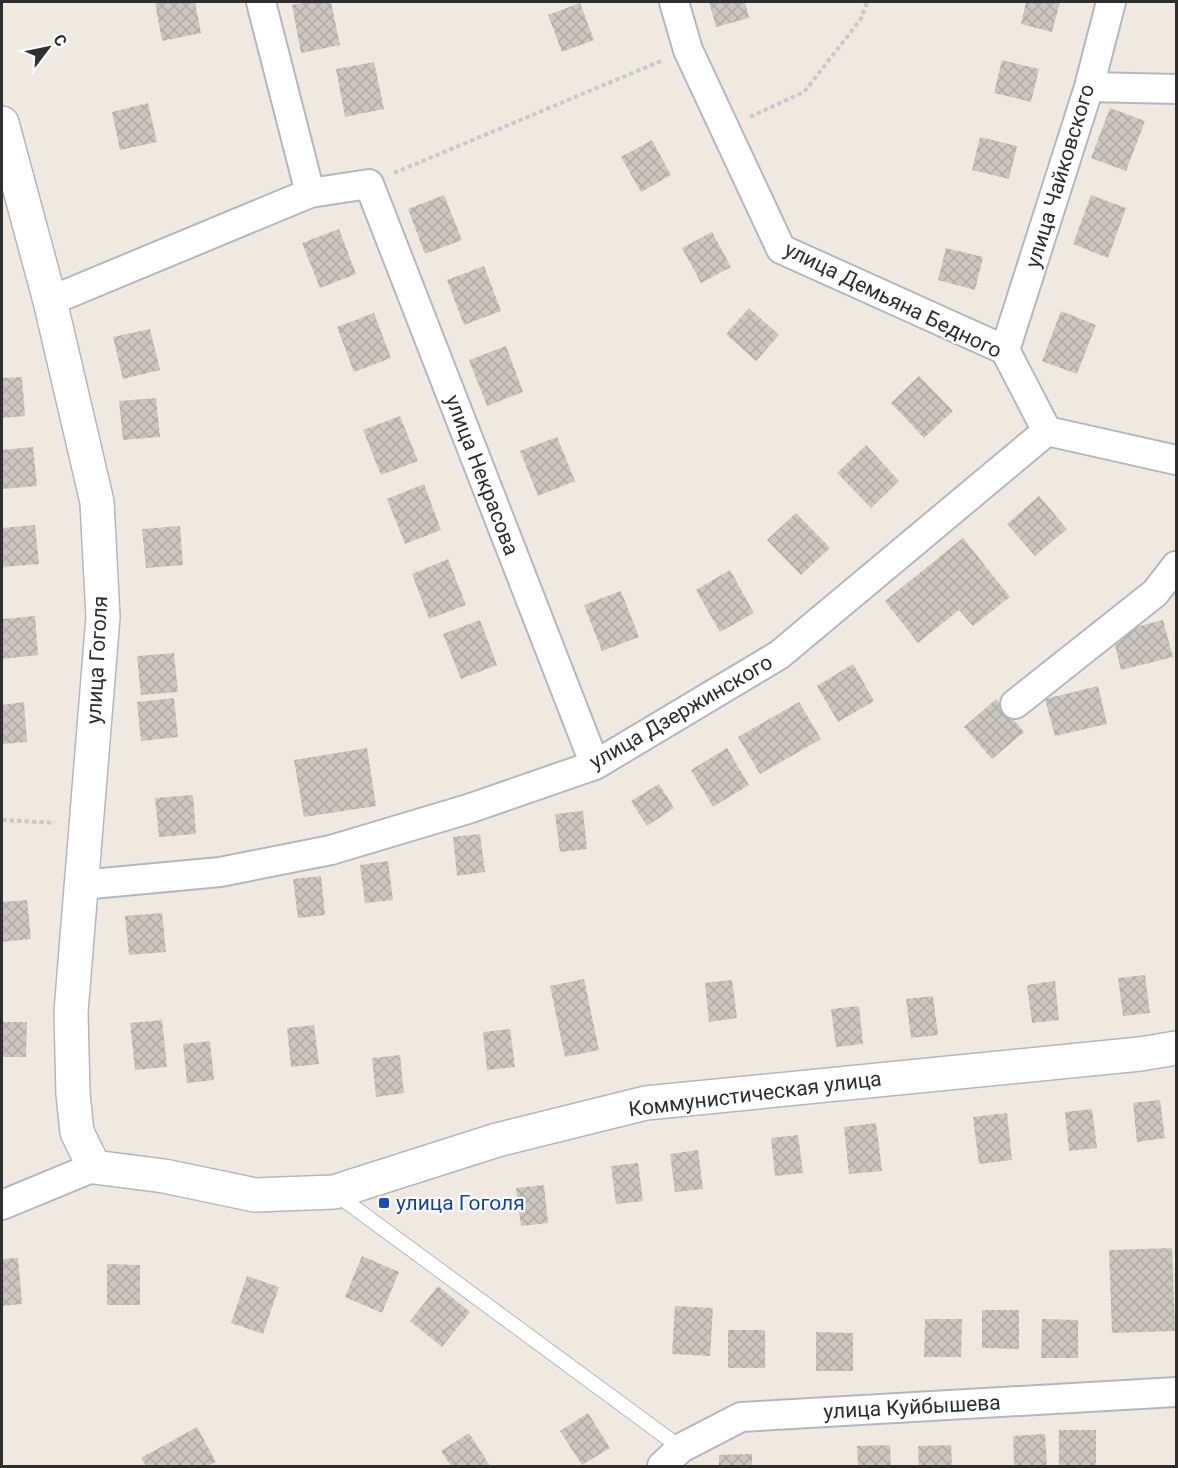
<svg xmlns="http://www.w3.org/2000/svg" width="1178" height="1468" font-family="Roboto,sans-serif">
<defs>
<pattern id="building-cross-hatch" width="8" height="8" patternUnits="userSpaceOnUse" patternTransform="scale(1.5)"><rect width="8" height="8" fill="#cbc7bf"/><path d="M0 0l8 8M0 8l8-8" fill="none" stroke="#afaba4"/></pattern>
</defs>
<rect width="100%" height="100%" fill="#efe9e1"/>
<!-- building -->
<path fill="url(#building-cross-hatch)" d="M155,2H195L201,33L162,41Z
M309,2H331L340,45L301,53L292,5Z
M709,2H745L749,18L716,27Z
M1026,2H1060L1052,32L1021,24Z
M580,3L594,40L562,52L548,15Z
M1002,60L1039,69L1031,102L994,93Z
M374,62L384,109L345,117L336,69Z
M148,103L157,142L120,150L112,112Z
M1110,108L1145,121L1126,171L1091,158Z
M980,137L1017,146L1009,179L972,170Z
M652,140L671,175L641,192L621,157Z
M444,195L462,240L425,254L408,209Z
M1091,195L1126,208L1108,258L1073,244Z
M339,229L356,274L320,288L302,243Z
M712,232L731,267L701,283L682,248Z
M946,248L983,257L975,290L938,280Z
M484,266L501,311L464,325L447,280Z
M749,308L779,335L756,361L726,334Z
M1061,311L1096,325L1077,374L1042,361Z
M374,313L391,358L354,372L337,327Z
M150,329L160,370L123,379L113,337Z
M506,346L523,392L487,406L469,360Z
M919,376L953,411L924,438L891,403Z
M22,377L25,416L2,418V378Z
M156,398L160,437L123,440L119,401Z
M400,416L418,461L381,475L363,430Z
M557,437L575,481L538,496L520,451Z
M866,445L899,481L871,508L837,473Z
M33,447L37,486L2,489V450Z
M424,484L441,530L405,544L387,499Z
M1039,496L1067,529L1035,556L1007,524Z
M796,513L830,548L801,575L767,540Z
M35,525L39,564L2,567V528Z
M180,526L183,565L146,568L142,529Z
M963,538L1010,597L973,626L959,610L918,643L885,601Z
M448,559L466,605L429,619L412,574Z
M730,570L754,613L720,632L696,590Z
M621,591L639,637L602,651L584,605Z
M35,616L38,655L2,659V619Z
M480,620L497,665L461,679L443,634Z
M1163,620L1173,657L1121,670L1112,633Z
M174,653L178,692L141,695L137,656Z
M853,664L874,701L838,722L817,686Z
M1098,686L1107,724L1055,736L1045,699Z
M174,698L178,737L141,741L137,702Z
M996,699L1024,732L992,759L964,727Z
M24,702L27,742L2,744V705Z
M799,702L821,739L760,774L738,737Z
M367,748L376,806L304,817L294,760Z
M727,748L749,785L713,807L691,770Z
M659,784L674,808L647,826L631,801Z
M193,795L196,834L159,837L155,798Z
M583,811L587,849L560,852L555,814Z
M480,834L485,872L457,876L453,837Z
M388,861L393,900L365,903L360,865Z
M321,876L325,915L298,918L293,879Z
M27,900L31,939L2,942V902Z
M162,913L166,952L129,955L125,916Z
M1145,975L1150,1013L1123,1016L1118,978Z
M584,979L599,1050L565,1057L550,986Z
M732,980L737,1018L709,1022L705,983Z
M1055,981L1059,1020L1032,1023L1027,985Z
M933,996L938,1035L911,1038L906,999Z
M859,1006L863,1044L836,1047L831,1009Z
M162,1020L167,1067L135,1070L130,1023Z
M2,1022H27L26,1057H2Z
M314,1025L319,1064L291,1067L287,1028Z
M510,1029L515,1067L487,1070L483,1032Z
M210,1041L214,1080L187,1083L183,1044Z
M400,1055L404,1093L376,1097L372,1058Z
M1160,1100L1165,1138L1137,1142L1133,1103Z
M1092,1109L1097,1148L1069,1151L1065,1112Z
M1007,1113L1012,1160L979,1164L973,1117Z
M876,1123L882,1171L849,1174L844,1127Z
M798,1135L803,1173L775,1176L771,1138Z
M698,1150L703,1189L675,1192L670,1154Z
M638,1163L643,1201L616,1204L611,1166Z
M544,1185L548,1223L521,1226L516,1188Z
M1172,1248L1175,1331L1112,1333L1109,1250Z
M362,1256L399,1272L382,1313L345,1297Z
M18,1258L22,1304L2,1306V1259Z
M107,1264L140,1265V1305H107Z
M247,1276L279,1287L263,1334L231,1323Z
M438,1286L470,1312L442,1347L410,1321Z
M675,1306L713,1308L710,1356L672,1354Z
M982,1310H1019V1349L982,1348Z
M925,1319H962L961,1357H924Z
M1042,1319L1078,1320V1358H1041Z
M728,1330H765V1368H728Z
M816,1332L853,1333V1371H816Z
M588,1413L610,1448L582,1465L560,1431Z
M197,1427L216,1462L207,1466H146L141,1458Z
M1059,1430H1096V1466H1059Z
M469,1433L490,1466H451L441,1451Z
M1045,1434L1047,1466H1014L1013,1436Z
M890,1445L891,1466H858L857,1446Z
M951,1445L952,1466H919L918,1446Z
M752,1454V1466H719V1455Z"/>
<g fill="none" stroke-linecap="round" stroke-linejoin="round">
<defs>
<path id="lane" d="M336,1194L681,1448"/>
<path id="street" d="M261,2L310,193
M674,2L688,50L781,249L1005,350L1047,431
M1089,87L1176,89
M50,301L310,193L369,184L595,765
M1005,350L1089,87L1111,2
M1015,704L1155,593L1176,566
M81,885L220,872L331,850L468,809L595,765L779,655L1047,431L1176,460
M2,1205L94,1167
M662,1466L681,1448L741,1417L1176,1392"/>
<path id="secondary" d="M2,123L50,301L97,502L103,617L71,1012L73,1094L77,1132L94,1167L164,1176L255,1195L334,1192L497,1140L646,1103L1140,1054L1176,1048"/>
</defs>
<!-- lane casing -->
<use href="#lane" stroke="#b4b7c1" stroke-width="16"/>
<!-- street casing -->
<use href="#street" stroke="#b4b7c1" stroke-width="32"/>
<!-- secondary casing -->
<use href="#secondary" stroke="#b4b7c1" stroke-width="36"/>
<!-- path -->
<path stroke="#c9c9c9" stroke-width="4" stroke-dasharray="4.5 3" stroke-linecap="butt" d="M750,117L804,92L861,19L867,2
M394,173L661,61
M2,820L55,823"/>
<!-- lane -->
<use href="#lane" stroke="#fff" stroke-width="14"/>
<!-- street -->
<use href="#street" stroke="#fff" stroke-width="28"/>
<!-- secondary -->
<use href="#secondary" stroke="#fff" stroke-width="33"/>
</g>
<!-- markers -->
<rect fill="#1a4fb4" stroke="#fff" stroke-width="2" x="378" y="1197" width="12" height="12" rx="3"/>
<g text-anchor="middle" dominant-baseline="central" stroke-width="4.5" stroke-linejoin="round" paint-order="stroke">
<!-- street labels -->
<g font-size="21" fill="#2e2e2e" stroke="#fff">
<text transform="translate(1060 176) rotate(-73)">улица Чайковского</text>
<text transform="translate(893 300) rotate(26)">улица Демьяна Бедного</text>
<text transform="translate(482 475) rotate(69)">улица Некрасова</text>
<text transform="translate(97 660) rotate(-87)">улица Гоголя</text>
<text transform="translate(681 712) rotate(-30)">улица Дзержинского</text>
<text transform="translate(755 1094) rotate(-7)">Коммунистическая улица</text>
<text transform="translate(912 1407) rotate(-3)">улица Куйбышева</text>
</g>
<!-- transit labels -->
<g font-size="21" fill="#164399" stroke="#fff" text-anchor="start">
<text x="396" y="1203">улица Гоголя</text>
</g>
</g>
<!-- border -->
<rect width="1178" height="1468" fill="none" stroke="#2e2e2e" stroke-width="6"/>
<!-- north arrow -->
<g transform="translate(48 48) rotate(58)" stroke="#ffffff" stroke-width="4.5" paint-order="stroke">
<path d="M0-4.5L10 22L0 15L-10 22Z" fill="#2e2e2e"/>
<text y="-9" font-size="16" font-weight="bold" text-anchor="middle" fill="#2e2e2e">С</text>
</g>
</svg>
